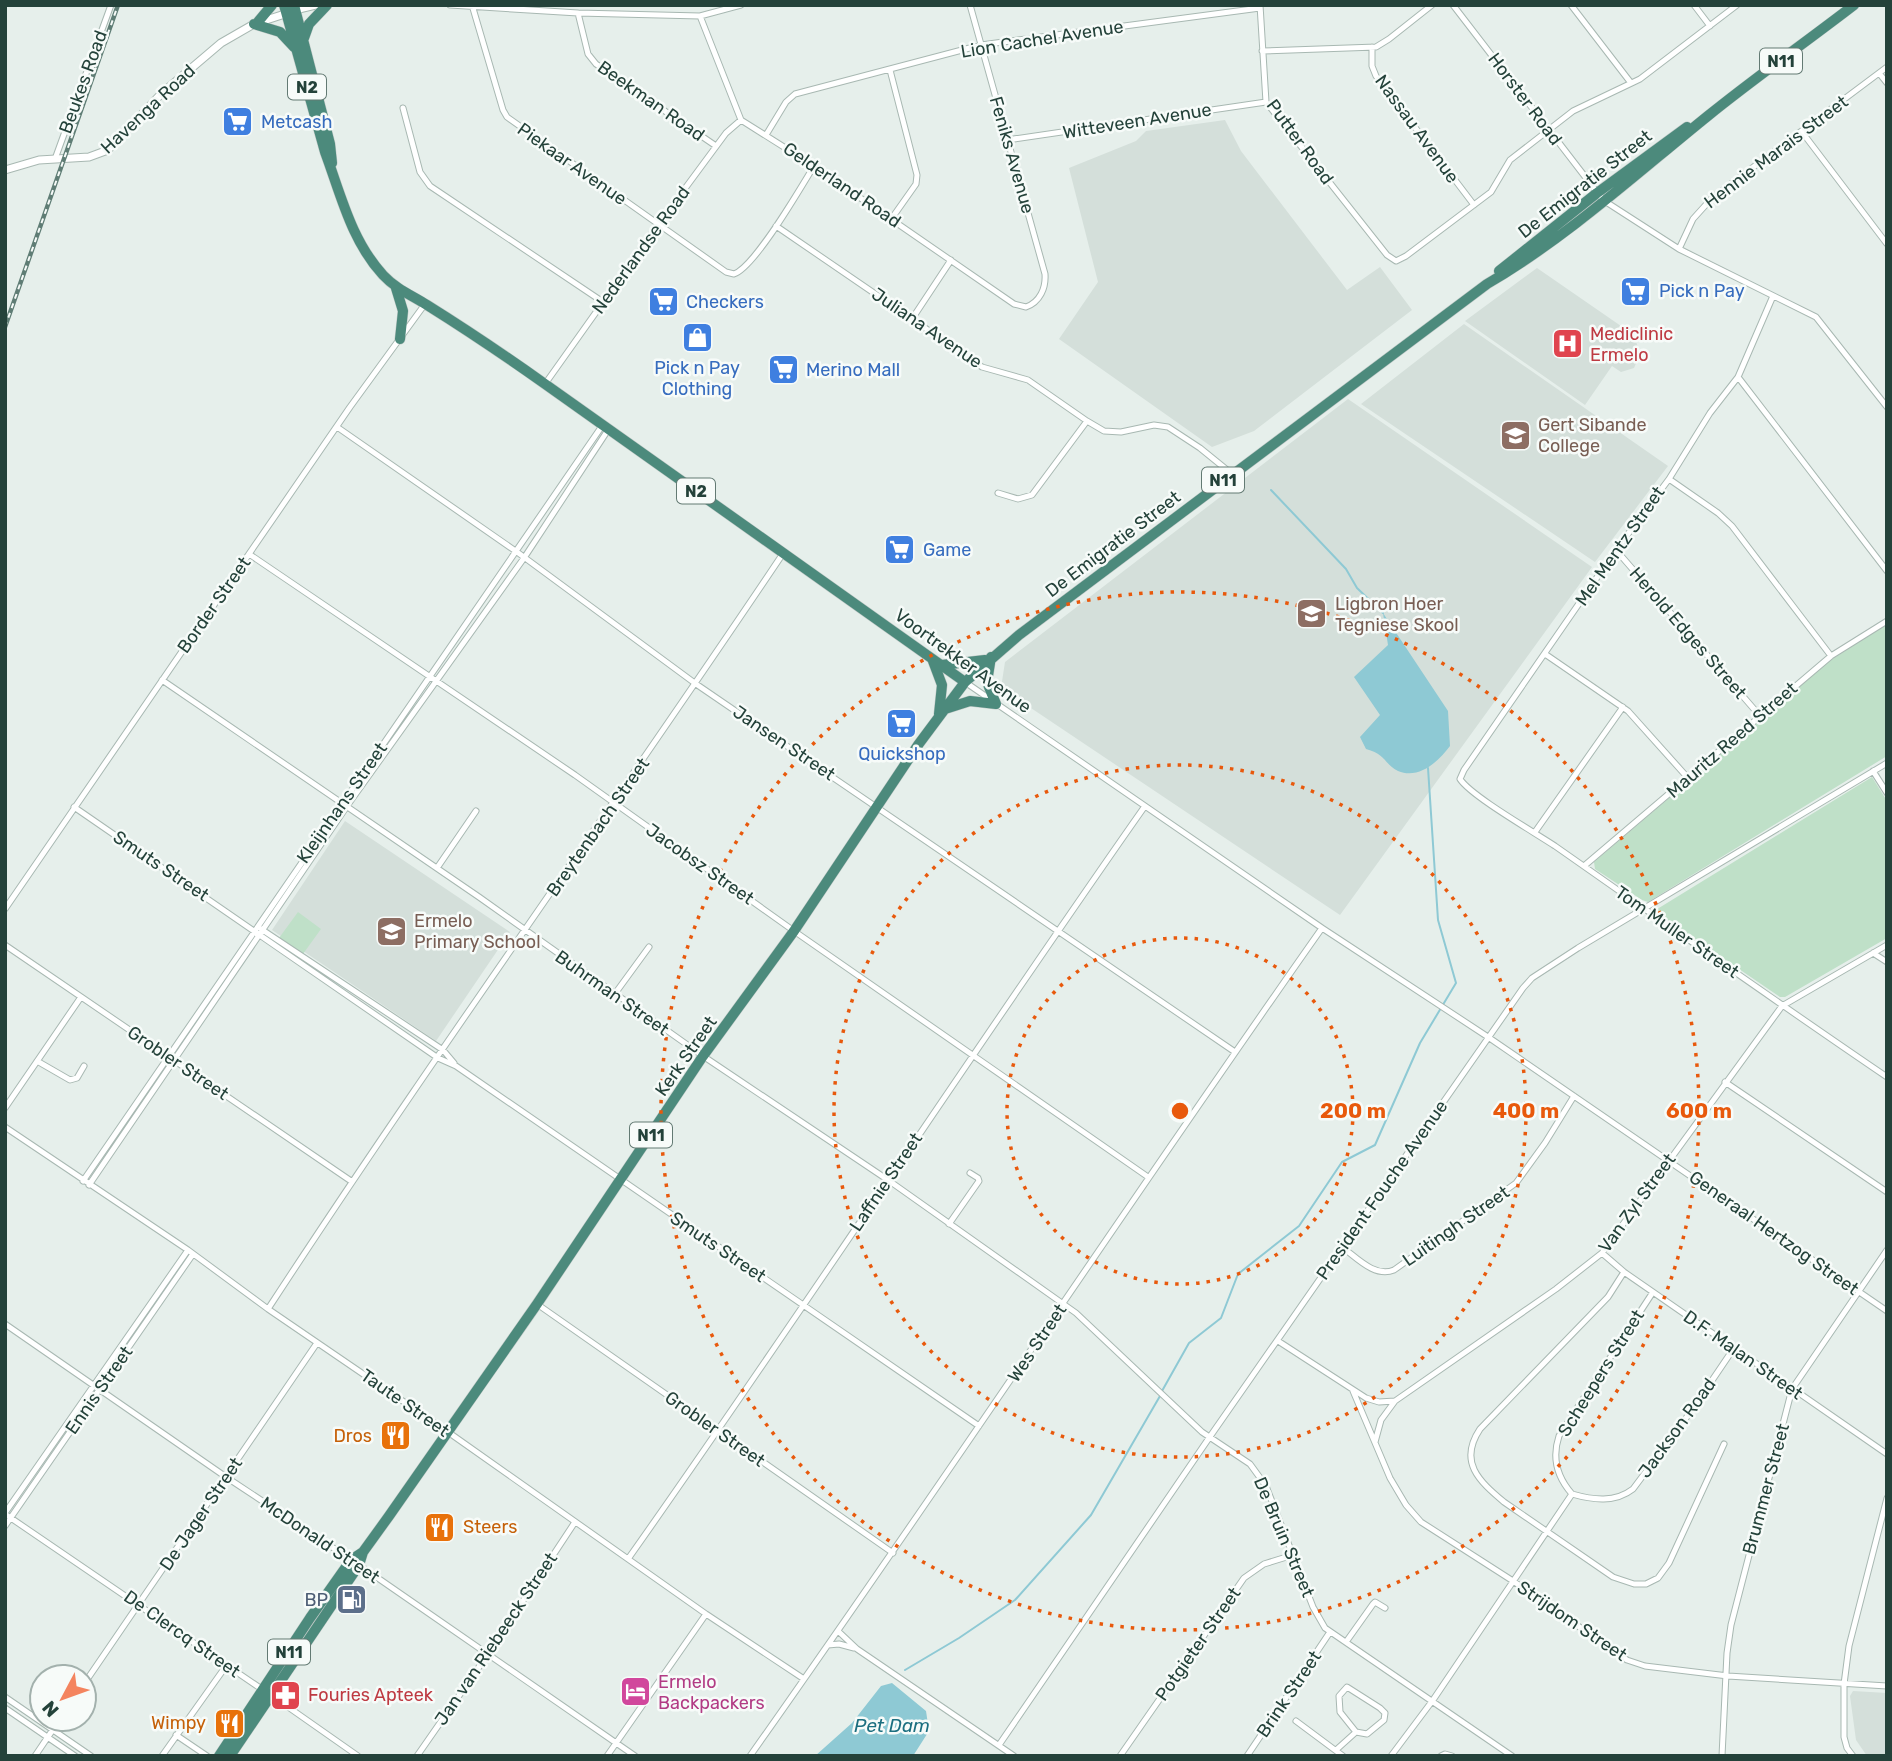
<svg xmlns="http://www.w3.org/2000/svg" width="1892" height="1761" font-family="Rubik,sans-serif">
<rect width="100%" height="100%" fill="#e6efeb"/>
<!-- built -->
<path fill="#d4dfda" d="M1225,120L1241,151L1347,290L1380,267L1412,310L1254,431L1212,447L1059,339L1098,282L1069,168L1136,141L1146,131Z
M1537,268L1634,335L1640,354L1634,368L1621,372L1612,366L1585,405L1465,321Z
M1464,324L1668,466L1595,562L1361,404Z
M1348,399L1592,567L1340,915L1001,688L1005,662Z
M345,821L510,932L436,1041L272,930Z
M1853,1691L1887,1693V1756H1867L1856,1740L1850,1696Z"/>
<!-- green -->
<path fill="#bfe0c8" d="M1887,624V756L1648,902L1642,900L1595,869L1594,862L1831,660Z
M1872,777L1887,801V938L1785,997H1780L1654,911Z
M298,912L321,929L303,954L279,938Z"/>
<!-- water -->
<path fill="#8ec9d4" d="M1383,613L1448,711L1450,746C1439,761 1419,780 1398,771C1385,765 1386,754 1366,749L1360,737L1380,715L1354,677L1388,645Z
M892,1683L926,1711L929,1731L913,1756H815L852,1723L881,1686Z"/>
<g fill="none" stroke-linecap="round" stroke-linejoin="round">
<!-- stream -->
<path stroke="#8ec9d4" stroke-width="2" d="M1271,490L1346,569L1357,588L1383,613
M1162,1391L1189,1343L1221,1318L1238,1274L1299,1226L1342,1162L1375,1145L1420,1043L1456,983L1438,920L1428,768
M905,1670L959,1638L1015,1600L1091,1515L1160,1396"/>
<defs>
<path id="minor" d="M450,5L578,13L700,16L741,5
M472,5L503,110L507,117L726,272L734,274C755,267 801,187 814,166
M1260,5L1266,102L1387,255L1396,261L1406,256L1491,192L1510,160L1573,111L1640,79L1737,5
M1453,5L1603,200L1679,249L1816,317L1887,407
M1571,5L1631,83
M1694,5L1710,26
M295,11L320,5
M578,13L588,54L596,64L716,146
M700,16L741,120L814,166L1014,304L1026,307C1040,302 1046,288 1045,274L970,5
M1372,47V66L1376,76L1474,205
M1262,51L1376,47L1389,39L1432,5
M890,70L917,175L916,184L892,218
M1879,73L1887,83
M403,108L420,172L430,186L603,302
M1802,132L1887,244
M766,135L786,102L795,94L981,45L1260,8
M1007,140L1266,102
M55,159L111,5
M776,226L982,367L1028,380L1087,421L1104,431L1121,432L1154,425L1168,427L1200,448L1232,474
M1679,249L1693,219L1712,198L1887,67
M1773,296L1738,377L1710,413L1669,479L1616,550L1464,770L1460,779C1471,796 1534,832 1555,846C1665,923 1775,1001 1887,1077
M912,319L951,260
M1738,377L1887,571
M545,384L658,225L726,133L741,120
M337,427L517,552L696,684L1235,1052
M1669,479L1718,513L1732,526L1831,656
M998,493L1018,499L1032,495L1087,421
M1616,550L1760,716
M249,554L575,775L794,931L1148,1177
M1545,654L1628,711L1688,778
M162,680L479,897L703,1056L888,1180L1076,1313L1202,1432L1250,1464L1266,1486L1313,1607L1325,1628L1512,1756
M965,682L1322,928L1488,1037L1887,1311
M1873,771L1887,793
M74,807L438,1058L456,1066L979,1426
M1535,832L1623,707
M1584,866L1831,656L1887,621
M437,868L476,811
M5,909L350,407L425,304
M261,929L443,1050L454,1063
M5,945L351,1181
M1873,953L1887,962
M614,995L649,947
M37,1061L70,1080L77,1078L84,1066
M1725,1082L1887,1192
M5,1108L81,997
M5,1127L188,1250L268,1309L448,1432L706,1614L804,1679
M83,1181L602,426
M89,1185L347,806L524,558L608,430
M949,1224L979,1181L978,1178L970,1173
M1342,1247C1357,1258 1375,1278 1394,1270L1516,1183L1545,1143L1574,1096
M1602,1253L1624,1272L1887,1454
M1624,1272L1608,1297L1480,1429C1458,1462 1479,1481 1504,1502L1613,1577L1634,1584H1646L1658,1578L1669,1563L1724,1444
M537,1304L893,1553
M268,1309C435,1053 614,806 784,552
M5,1324L226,1477L359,1565L635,1756
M1278,1341L1366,1398L1379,1402L1395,1401L1556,1289L1602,1253L1782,1006L1887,945
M1353,1391L1390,1478L1406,1505L1421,1522L1513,1581L1627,1660L1645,1666L1728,1676L1887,1686
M1375,1442L1381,1420L1395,1401
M1572,1494C1593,1500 1615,1503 1633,1489L1692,1410L1734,1348
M1572,1494C1557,1477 1552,1457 1559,1436L1653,1292
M5,1513L188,1250
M5,1514L263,1690
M5,1526L193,1254
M628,1559C804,1310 970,1055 1145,806
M839,1632L857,1649L1014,1756
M1346,1642L1373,1604L1375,1602L1385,1608
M828,1645L839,1644L854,1648
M84,1684L317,1343
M1347,1687L1380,1708L1385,1713L1384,1720L1367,1734L1356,1732L1340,1712L1339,1696Z
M271,1695L358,1756
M5,1697L91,1756
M5,1708L75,1756
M1296,1721L1343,1756
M176,1735L207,1756
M999,1745L1209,1438L1523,988L1532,978L1578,948L1887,763
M1336,1750L1356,1732
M35,1756L60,1719
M162,1756L226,1666
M417,1756L488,1654L575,1522
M607,1756L706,1614
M750,1756C944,1482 1129,1202 1322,928
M1120,1756L1244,1578L1264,1564L1293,1555
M1247,1756L1330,1632
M1391,1756L1433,1700L1572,1494
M1441,1756L1445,1754L1452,1756
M1722,1756L1727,1653L1731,1625L1792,1389L1887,1250
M1853,1756L1847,1748L1844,1737V1684L1849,1646L1887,1498"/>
<path id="tertiary" d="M5,170L39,160L89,157L108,150L161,94L221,43L254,24L291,12"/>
<path id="trunk" d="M284,5L325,152C341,195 351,240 383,275C396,289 411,295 427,305C467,330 507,357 545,384C686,483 825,583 965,682
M294,5L330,144L332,163
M257,23L272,5
M254,24L280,32L294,47
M304,38L309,24L327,5
M1499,271L1597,193L1687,127
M396,288L403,311L400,339
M991,657L987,682L996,704
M933,661L942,685L939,714
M942,665L985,660
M945,709L970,701L996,704
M219,1756L310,1618L351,1560L363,1552L389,1516L537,1304L703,1056L794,931L918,745L965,682L1019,635L1487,284C1566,238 1637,173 1709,115C1756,77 1806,42 1854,5
M230,1756L359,1565L363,1552"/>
</defs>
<!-- minor casing -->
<use href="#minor" stroke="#a8b8b2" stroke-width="7"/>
<!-- tertiary casing -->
<use href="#tertiary" stroke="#a8b8b2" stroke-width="9"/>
<!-- trunk casing -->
<use href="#trunk" stroke="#c2cac8" stroke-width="11"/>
<!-- minor -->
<use href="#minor" stroke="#fff" stroke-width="5"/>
<!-- tertiary -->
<use href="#tertiary" stroke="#fff" stroke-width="7"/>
<!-- trunk -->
<use href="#trunk" stroke="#4c8a7c" stroke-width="10"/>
<defs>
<path id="rail" d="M5,327L118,5"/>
</defs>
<!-- rail casing -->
<use href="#rail" stroke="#5f7d75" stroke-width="4.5"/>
<!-- rail -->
<use href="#rail" stroke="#f7fbf9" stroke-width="2" stroke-dasharray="5" stroke-linecap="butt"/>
</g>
<!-- distance rings -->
<g fill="none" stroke="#e8590c" stroke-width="3.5" stroke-dasharray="3.5 7">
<circle cx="1180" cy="1111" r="173"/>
<circle cx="1180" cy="1111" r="346"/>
<circle cx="1180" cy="1111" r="519"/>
</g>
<!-- icons -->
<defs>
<symbol id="supermarket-square" viewBox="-11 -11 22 22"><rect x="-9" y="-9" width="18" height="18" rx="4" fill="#3f7fe0" stroke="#f7fbf9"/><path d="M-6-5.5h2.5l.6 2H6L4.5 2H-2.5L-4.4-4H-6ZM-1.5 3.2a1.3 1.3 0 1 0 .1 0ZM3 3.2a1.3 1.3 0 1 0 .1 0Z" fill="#fff"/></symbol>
<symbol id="shop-square" viewBox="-11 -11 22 22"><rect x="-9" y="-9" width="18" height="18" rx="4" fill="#3f7fe0" stroke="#f7fbf9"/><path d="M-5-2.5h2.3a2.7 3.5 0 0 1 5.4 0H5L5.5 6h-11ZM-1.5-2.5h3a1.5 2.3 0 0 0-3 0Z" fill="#fff"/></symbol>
<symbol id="hospital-square" viewBox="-11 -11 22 22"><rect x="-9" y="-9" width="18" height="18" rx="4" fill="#e0444e" stroke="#f7fbf9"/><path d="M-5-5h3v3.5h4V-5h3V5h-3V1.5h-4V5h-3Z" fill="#fff"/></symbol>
<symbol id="university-square" viewBox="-11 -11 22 22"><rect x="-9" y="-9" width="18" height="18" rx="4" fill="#8d6e63" stroke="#f7fbf9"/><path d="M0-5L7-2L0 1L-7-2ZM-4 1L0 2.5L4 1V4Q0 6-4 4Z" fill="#fff"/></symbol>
<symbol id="school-square" viewBox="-11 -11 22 22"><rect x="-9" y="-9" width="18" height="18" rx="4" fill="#8d6e63" stroke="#f7fbf9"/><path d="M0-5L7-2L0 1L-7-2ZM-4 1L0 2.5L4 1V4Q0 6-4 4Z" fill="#fff"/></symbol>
<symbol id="restaurant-square" viewBox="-11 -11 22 22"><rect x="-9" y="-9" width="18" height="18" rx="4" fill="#e8710a" stroke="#f7fbf9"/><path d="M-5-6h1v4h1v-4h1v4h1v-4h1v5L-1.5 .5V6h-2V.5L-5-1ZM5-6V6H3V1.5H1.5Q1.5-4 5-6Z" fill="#fff"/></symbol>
<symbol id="fuel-square" viewBox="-11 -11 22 22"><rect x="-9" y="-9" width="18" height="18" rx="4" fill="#5c6f8a" stroke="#f7fbf9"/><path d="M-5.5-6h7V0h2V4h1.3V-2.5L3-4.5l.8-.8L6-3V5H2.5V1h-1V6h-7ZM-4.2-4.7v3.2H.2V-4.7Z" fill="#fff"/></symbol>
<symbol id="hotel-square" viewBox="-11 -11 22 22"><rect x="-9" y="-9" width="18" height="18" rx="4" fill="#d1479c" stroke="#f7fbf9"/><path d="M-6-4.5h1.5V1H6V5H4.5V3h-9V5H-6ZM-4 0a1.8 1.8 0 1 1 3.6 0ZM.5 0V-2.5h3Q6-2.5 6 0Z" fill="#fff"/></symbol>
<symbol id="pharmacy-square" viewBox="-11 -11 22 22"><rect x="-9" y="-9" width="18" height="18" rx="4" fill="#e0444e" stroke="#f7fbf9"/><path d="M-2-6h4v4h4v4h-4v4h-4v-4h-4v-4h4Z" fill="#fff"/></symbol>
</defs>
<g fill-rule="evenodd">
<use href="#supermarket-square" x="220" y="104" width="35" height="35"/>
<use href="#supermarket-square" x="1618" y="274" width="35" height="35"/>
<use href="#supermarket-square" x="646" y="284" width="35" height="35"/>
<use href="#shop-square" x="680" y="320" width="35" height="35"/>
<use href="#hospital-square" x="1550" y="326" width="35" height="35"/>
<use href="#supermarket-square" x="766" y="352" width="35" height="35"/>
<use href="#university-square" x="1498" y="418" width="35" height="35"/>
<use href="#supermarket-square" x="882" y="532" width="35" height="35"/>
<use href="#school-square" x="1294" y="596" width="35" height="35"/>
<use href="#supermarket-square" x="884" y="706" width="35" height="35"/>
<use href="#school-square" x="374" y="914" width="35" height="35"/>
<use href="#restaurant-square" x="378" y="1418" width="35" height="35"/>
<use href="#restaurant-square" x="422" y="1510" width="35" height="35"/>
<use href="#fuel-square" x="334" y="1582" width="35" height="35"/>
<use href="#hotel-square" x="618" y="1674" width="35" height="35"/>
<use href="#pharmacy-square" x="268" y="1678" width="35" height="35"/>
<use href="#restaurant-square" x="212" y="1706" width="35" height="35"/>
</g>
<g text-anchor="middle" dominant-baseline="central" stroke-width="5" stroke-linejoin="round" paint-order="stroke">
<!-- shield labels -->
<g fill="#f7fbf9" stroke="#637a73" stroke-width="2">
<rect x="1760" y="48.5" width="42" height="25" rx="5"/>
<rect x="288" y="74.5" width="38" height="25" rx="5"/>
<rect x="1202" y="467.5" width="42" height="25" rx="5"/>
<rect x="677" y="478.5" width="38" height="25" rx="5"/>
<rect x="630" y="1122.5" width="42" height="25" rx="5"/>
<rect x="268" y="1639.5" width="42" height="25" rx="5"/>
</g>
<g font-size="16" font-weight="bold" fill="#24423a">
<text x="1781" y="61">N11</text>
<text x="307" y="87">N2</text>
<text x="1223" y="480">N11</text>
<text x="696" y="491">N2</text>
<text x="651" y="1135">N11</text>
<text x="289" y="1652">N11</text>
</g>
<!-- street labels -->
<g font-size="18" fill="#24423a" stroke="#f7fbf9">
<text transform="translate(1042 39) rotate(-9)">Lion Cachel Avenue</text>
<text transform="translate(83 82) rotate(-70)">Beukes Road</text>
<text transform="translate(1525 99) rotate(53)">Horster Road</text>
<text transform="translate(651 101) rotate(35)">Beekman Road</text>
<text transform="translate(148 109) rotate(-43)">Havenga Road</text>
<text transform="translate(1137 121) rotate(-9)">Witteveen Avenue</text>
<text transform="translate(1417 129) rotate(54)">Nassau Avenue</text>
<text transform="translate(1300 142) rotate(54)">Putter Road</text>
<text transform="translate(1776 152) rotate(-37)">Hennie Marais Street</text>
<text transform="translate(1012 155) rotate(74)">Feniks Avenue</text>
<text transform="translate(572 164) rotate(35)">Piekaar Avenue</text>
<text transform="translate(1585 184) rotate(-38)">De Emigratie Street</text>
<text transform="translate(842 185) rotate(34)">Gelderland Road</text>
<text transform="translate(641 250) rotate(-54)">Nederlandse Road</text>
<text transform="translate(927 328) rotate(34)">Juliana Avenue</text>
<text transform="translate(1113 544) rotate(-37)">De Emigratie Street</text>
<text transform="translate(1620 546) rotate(-55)">Mel Mentz Street</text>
<text transform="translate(214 605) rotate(-55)">Border Street</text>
<text transform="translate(1688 633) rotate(49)">Herold Edges Street</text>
<text transform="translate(963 661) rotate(36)">Voortrekker Avenue</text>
<text transform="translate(1732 740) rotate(-41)">Mauritz Reed Street</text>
<text transform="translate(784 743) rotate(34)">Jansen Street</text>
<text transform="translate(342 803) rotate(-55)">Kleijnhans Street</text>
<text transform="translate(598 827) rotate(-55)">Breytenbach Street</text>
<text transform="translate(700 864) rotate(35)">Jacobsz Street</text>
<text transform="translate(161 866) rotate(34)">Smuts Street</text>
<text transform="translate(1677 932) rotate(35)">Tom Muller Street</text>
<text transform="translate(612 993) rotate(35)">Buhrman Street</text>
<text transform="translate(686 1056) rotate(-55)">Kerk Street</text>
<text transform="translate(178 1063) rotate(34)">Grobler Street</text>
<text transform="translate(886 1182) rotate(-56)">Laffnie Street</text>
<text transform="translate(1382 1190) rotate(-55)">President Fouche Avenue</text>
<text transform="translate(1637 1203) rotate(-54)">Van Zyl Street</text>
<text transform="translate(1456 1226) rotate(-35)">Luitingh Street</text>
<text transform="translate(1774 1233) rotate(35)">Generaal Hertzog Street</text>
<text transform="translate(718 1247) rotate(34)">Smuts Street</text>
<text transform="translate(1037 1343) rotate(-56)">Wes Street</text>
<text transform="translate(1743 1355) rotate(35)">D.F. Malan Street</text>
<text transform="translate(1601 1373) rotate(-58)">Scheepers Street</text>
<text transform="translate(99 1390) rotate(-55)">Ennis Street</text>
<text transform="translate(405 1403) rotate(35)">Taute Street</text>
<text transform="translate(1677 1428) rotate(-54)">Jackson Road</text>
<text transform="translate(715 1429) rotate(35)">Grobler Street</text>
<text transform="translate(1766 1489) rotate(-75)">Brummer Street</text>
<text transform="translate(201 1514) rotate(-56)">De Jager Street</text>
<text transform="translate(1284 1537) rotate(67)">De Bruin Street</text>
<text transform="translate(320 1540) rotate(34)">McDonald Street</text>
<text transform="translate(1572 1621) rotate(34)">Strijdom Street</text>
<text transform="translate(182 1634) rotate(35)">De Clercq Street</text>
<text transform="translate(496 1639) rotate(-56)">Jan van Riebeeck Street</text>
<text transform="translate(1198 1644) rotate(-55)">Potgieter Street</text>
<text transform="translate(1289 1694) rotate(-56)">Brink Street</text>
</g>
<!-- shop labels -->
<g font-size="18" fill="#366cbe" stroke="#f7fbf9" text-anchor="start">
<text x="261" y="122">Metcash</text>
<text x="1659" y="291">Pick n Pay</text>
<text x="686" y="302">Checkers</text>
<text x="697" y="368" text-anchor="middle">Pick n Pay<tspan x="697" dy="21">Clothing</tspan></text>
<text x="806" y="370">Merino Mall</text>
<text x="923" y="550">Game</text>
<text x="902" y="754" text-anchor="middle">Quickshop</text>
</g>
<!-- health labels -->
<g font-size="18" fill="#be3a42" stroke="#f7fbf9" text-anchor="start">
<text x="1590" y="334">Mediclinic<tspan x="1590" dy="21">Ermelo</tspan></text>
<text x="308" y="1695">Fouries Apteek</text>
</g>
<!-- education labels -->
<g font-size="18" fill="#785e54" stroke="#f7fbf9" text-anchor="start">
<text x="1538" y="425">Gert Sibande<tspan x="1538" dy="21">College</tspan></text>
<text x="1335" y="604">Ligbron Hoer<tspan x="1335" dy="21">Tegniese Skool</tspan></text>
<text x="414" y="921">Ermelo<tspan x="414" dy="21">Primary School</tspan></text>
</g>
<!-- food labels -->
<g font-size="18" fill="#c56008" stroke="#f7fbf9" text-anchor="end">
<text x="372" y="1436">Dros</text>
<text x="463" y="1527" text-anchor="start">Steers</text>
<text x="206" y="1723">Wimpy</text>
</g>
<!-- service labels -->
<g font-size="18" fill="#4e5e75" stroke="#f7fbf9" text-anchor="end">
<text x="328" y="1600">BP</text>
</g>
<!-- hotel labels -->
<g font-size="18" fill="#b23c85" stroke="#f7fbf9" text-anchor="start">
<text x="658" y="1682">Ermelo<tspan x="658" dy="21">Backpackers</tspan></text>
</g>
<!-- water labels -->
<g font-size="19" font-style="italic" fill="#1c6f80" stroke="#f7fbf9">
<text x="892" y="1725">Pet Dam</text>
</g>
</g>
<circle cx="1180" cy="1111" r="10" fill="#e8590c" stroke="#f7fbf9" stroke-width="3.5"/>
<g font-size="21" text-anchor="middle" font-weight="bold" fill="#e8590c" stroke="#f7fbf9" stroke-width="5" stroke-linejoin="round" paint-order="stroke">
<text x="1353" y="1118">200 m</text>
<text x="1526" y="1118">400 m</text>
<text x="1699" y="1118">600 m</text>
</g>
<!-- border -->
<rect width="1892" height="1761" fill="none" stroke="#24423a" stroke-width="14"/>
<!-- north arrow -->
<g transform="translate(63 1698) rotate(229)"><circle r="33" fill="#f7fbf9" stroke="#a3b1ad" stroke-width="2"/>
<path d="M0-5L12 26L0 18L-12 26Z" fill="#f4845f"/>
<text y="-10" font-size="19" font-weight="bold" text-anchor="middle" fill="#24423a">N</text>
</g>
</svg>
